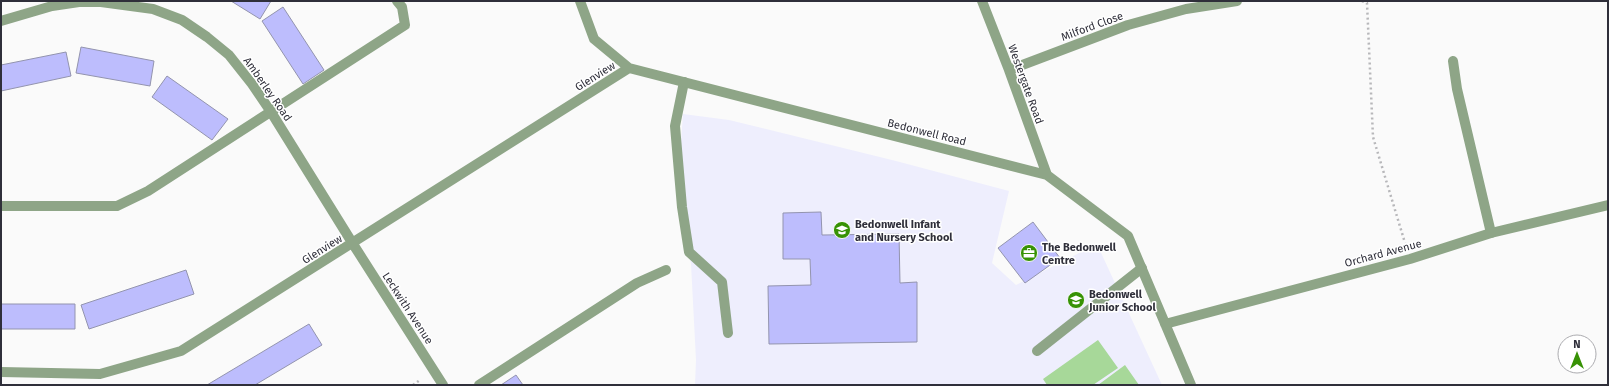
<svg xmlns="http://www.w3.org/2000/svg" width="1609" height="386" viewBox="0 0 1609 386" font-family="'Fira Sans',sans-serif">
	<rect width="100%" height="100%" fill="#fafafa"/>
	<path fill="#eeeefd" d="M683 114 729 120 896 161 1009 191 992 263 1016 285 1097 244 1162 385H695L696 360 691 264 677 198Z"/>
	<path fill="#a7d899" d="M1098 340 1118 368 1093 385H1047L1043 379Z
		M1125 365 1139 385H1098Z"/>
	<path fill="#bdbdfd" stroke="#9394ae" d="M231 1H271L260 19Z
		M283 7 324 70 303 84 262 21Z
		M81 47 154 61 150 86 76 73Z
		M66 52 71 76 1 91V65Z
		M167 76 228 119 212 140 152 97Z
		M821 212 822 235 899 234 900 283 917 282V342L769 344 768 286 811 285 810 259H783V213Z
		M1033 222 1060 258 1025 283 998 248Z
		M186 270 194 294 89 329 81 305Z
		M1 304H75V329H1Z
		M309 324 322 345 255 385H207Z
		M516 375 523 385H501Z"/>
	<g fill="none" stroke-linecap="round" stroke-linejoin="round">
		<path stroke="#b7b7ba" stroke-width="2.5" stroke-dasharray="2 3" stroke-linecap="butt" d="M1362 1 1367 3 1373 137 1405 243
			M413 385 420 380"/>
		<path stroke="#8ea587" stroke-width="10" d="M1453 61 1457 89 1491 233
			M684 82 675 126 682 207 689 252 722 282 728 333
			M1 206H117L148 191 405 25 402 7 397 1
			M1037 351 1142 268
			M479 385 637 283 666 270"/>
		<path stroke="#8ea587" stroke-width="10" d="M580 1 594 39 629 68 1047 175 1128 236 1191 385
			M982 1 1009 70 1047 175
			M1 21 52 6 79 2H101L153 9 182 20 207 37 229 55 252 84 271 112 353 244 443 385
			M1009 70 1128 25 1186 9 1237 1
			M1165 324 1410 259 1491 233 1608 205
			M1 372 100 374 181 351 629 68"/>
	</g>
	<defs>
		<g id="school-disc" transform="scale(0.9)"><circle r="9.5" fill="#379205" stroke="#fff"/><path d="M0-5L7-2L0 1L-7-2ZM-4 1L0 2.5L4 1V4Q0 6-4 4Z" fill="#fff"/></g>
		<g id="office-disc" transform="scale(0.9)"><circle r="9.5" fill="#379205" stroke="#fff"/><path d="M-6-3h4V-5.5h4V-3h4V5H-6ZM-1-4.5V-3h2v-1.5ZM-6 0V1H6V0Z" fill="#fff"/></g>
	</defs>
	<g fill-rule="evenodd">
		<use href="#school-disc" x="842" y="230"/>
		<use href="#office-disc" x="1029" y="253"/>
		<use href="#school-disc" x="1076" y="300"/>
	</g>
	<g text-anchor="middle" stroke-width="3" stroke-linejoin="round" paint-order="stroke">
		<g font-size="11" fill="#2f2f3a" stroke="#fff">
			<text transform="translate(1092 26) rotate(-20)" y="4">Milford Close</text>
			<text transform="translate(595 76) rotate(-32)" y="4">Glenview</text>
			<text transform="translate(1026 84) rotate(70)" y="4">Westergate Road</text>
			<text transform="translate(268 89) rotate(55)" y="4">Amberley Road</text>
			<text transform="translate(927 132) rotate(14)" y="4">Bedonwell Road</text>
			<text transform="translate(322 249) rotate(-32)" y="4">Glenview</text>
			<text transform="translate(1383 253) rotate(-15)" y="4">Orchard Avenue</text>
			<text transform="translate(408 308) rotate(57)" y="4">Leckwith Avenue</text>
		</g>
		<g font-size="11" font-weight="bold" fill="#2f2f3a" stroke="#fff" text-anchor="start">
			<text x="855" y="228">Bedonwell Infant<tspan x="855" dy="13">and Nursery School</tspan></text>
			<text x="1042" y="251">The Bedonwell<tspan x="1042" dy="13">Centre</tspan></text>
			<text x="1089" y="298">Bedonwell<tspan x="1089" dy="13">Junior School</tspan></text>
		</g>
	</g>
	<rect width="1609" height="386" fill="none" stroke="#2f2f3a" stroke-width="4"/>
	<g transform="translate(1577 354)"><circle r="19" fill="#ffffff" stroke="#acacb0"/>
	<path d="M0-3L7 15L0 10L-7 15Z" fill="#379205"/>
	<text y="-6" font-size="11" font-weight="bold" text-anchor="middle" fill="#2f2f3a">N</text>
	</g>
</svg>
